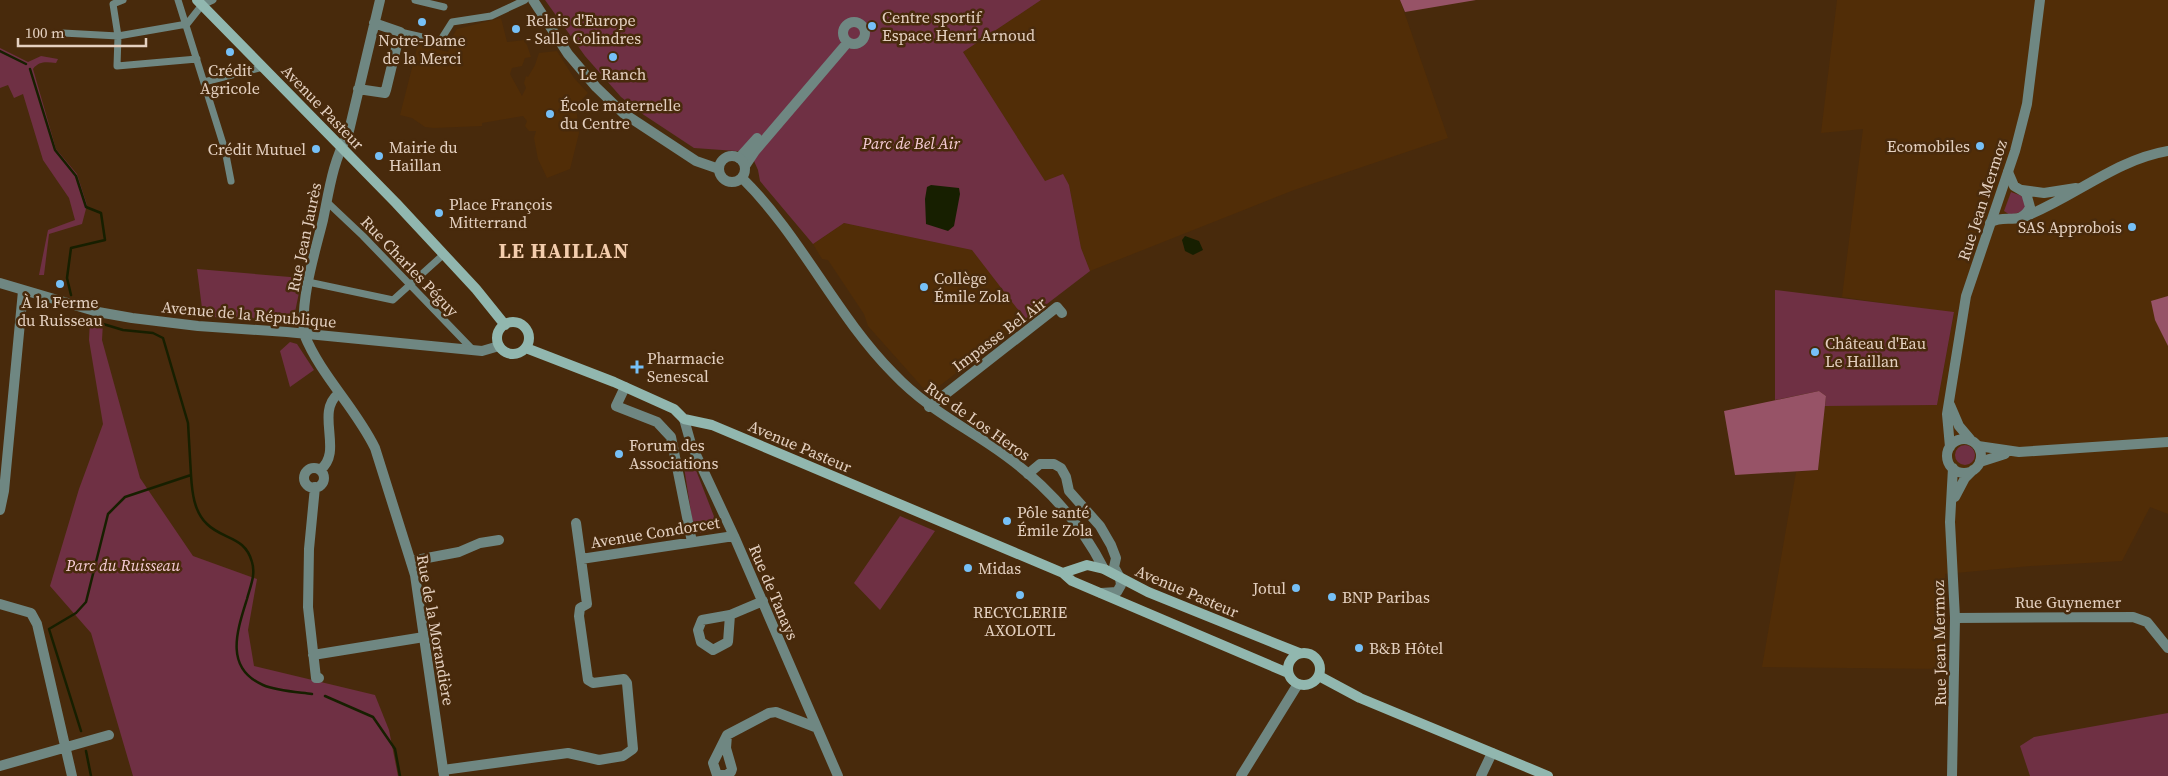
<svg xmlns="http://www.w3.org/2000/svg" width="2168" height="776" viewBox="0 0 2168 776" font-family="'Source Serif 4',serif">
	<rect width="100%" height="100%" fill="#482a0c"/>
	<path fill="#512d07" d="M1041 0H1400L1448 138 1294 190 1090 271 1081 248 1069 185 1062 174 1045 182 963 52Z
		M1837 0H2168V514L2150 507 2122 561 2031 566 1945 574 1947 669 1762 667 1796 472 1818 470 1825 406 1937 405 1954 313 1842 297 1863 129 1821 133Z
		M501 18 507 42 524 40 527 45 531 57 525 58 522 66 512 68 510 74 522 96 526 88 524 83 526 76 528 77 535 65 539 53 557 51 574 78 588 93 576 106 579 133 570 169 547 178 538 159 534 138 536 131H529L525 126 527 121 523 116 482 123V126L434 128 425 127 412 118 400 115 418 44 448 52 452 37 457 29Z
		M844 223 973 250 1026 320 938 387 924 389 868 326 864 314 828 260 822 259 813 244Z"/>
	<path fill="#6f3044" d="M545 0H1041L963 52 1045 181 1063 174 1069 185 1081 248 1090 271 1026 320 972 250 844 223 813 244 760 181 758 170 750 152 694 148 644 115 621 97 585 56Z
		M0 48 28 62 41 56 58 59 56 63C46 62 39 61 33 69L56 149 77 174 87 205 82 224 49 234 44 275H39L48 230 75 220 69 198 43 160 23 94 14 98 8 85 0 88Z
		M2011 192 2022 196 2026 203 2024 211 2010 215 2004 211Z
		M197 269 302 278 294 317 286 324 203 316Z
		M1775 290 1954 312 1937 405 1825 406 1826 396 1819 391 1775 400Z
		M90 319 103 322 102 340 140 478 193 556 257 579 248 630 254 666 375 695 389 730 398 776H133L91 633 50 586 79 489 103 424 89 340Z
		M290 342 297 344 314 370 290 387 280 351Z
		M1955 455a10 10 0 1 1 20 0a10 10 0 1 1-20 0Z
		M687 462 694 465 715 519 713 530 700 533 693 525 684 467Z
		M900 516 935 531 880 610 854 583Z
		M2168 713V776H2030L2020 746 2034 737Z"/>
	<path fill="#975367" d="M1400 0H1476L1405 12Z
		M2168 296V346L2155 320 2151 301Z
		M1819 391 1826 396 1818 470 1735 475 1724 411Z"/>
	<path fill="#171f00" d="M931 185 959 188 960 194 954 226 948 231 926 224 925 199 927 187Z
		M1185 236 1199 241 1203 250 1193 255 1185 251 1182 240Z"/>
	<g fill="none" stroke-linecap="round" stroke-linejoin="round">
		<path stroke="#171f00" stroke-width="2.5" d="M0 51 26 64
			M30 69 55 150 76 176 86 207 101 213 105 240 71 248 67 278 71 295
			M80 317 123 330 153 333 163 338 188 423 191 475 125 497 108 514 86 602 76 613 49 629 81 731
			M191 475C192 492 194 512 207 524 223 540 245 536 252 562 256 575 250 587 247 599 237 631 224 668 263 685 277 691 297 692 312 694
			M325 696 373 717 395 749 400 776
			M86 751 91 776"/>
		<path stroke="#6f8782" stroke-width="7" d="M123 0 113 4 118 36 117 66 197 59
			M178 0 225 150 231 181
			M415 0 444 7
			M400 32 440 41 452 22 491 16 525 0
			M63 33 118 36 187 24 202 5 213 0
			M204 82 263 67
			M327 202 363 236 473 350
			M308 282 393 300 443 255"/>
		<path stroke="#6f8782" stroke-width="10" d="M843 33a11 11 0 1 1 22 0a11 11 0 1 1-22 0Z
			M358 89 385 93 386 90 400 32 374 23
			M739 158 757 138
			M745 166 755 151 848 42
			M2022 190 2044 193 2076 188
			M2019 219C2071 200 2114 160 2168 151
			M1990 223C2004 213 2021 227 2030 207L2026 193 2014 186 2008 172
			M304 334C301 296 314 256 323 220 329 191 333 160 348 135L380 0
			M625 387 616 406 657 422 671 437 692 542
			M929 407 1057 307 1062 313
			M684 419 691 444 734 536 838 776
			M1978 446 2019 452 2168 442
			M1980 462 2005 454
			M304 478a10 10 0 1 1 20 0a10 10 0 1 1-20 0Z
			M320 470C344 452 315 413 338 394
			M1028 474 1040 464H1054L1061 468 1066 477 1069 491 1100 526 1111 545 1116 558 1114 567 1120 578
			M315 487 309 549 308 607 316 678H319
			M0 510 4 491 23 291
			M576 523 581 559
			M411 561 459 552 480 543 499 540
			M0 604 31 613 37 624 72 776
			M730 615 728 642 713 650 701 642 698 630 702 620 730 615 763 601
			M1955 618 2133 617 2147 622 2168 648
			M313 655 424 637
			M727 735 726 748 732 769 731 772 726 775H717L713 763 727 735 769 713 776 712 815 727
			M0 766 109 735
			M443 770 568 753 599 760 623 756 633 749 627 683 624 679 593 683 588 680 579 616 580 608 587 604 581 559 734 536
			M1241 776 1298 684
			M1481 776 1492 753"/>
		<path stroke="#6f8782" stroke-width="10" d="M533 0 568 54 596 87 623 113 696 161 719 169
			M719 169a13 13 0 1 1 26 0a13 13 0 1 1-26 0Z
			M742 178C801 236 835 314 893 373 929 411 965 426 1006 456 1047 486 1081 524 1104 569
			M0 283 98 312 132 318 198 326 287 332 482 351 499 346
			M304 334C321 376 355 407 375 448L415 575 444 776
			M1950 405 1959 426 1970 439
			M1947 456a17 17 0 1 1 34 0a17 17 0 1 1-34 0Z
			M1950 447 1947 414 1966 296 2015 151 2027 104 2040 0
			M1955 497 1965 478 1973 470
			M1101 593 1117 592 1121 585 1120 578
			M1952 776 1955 618 1950 522 1953 468"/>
		<path stroke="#91b7af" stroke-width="10" d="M197 0 396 203 476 289 505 325
			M497 338a16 16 0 1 1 32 0a16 16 0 1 1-32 0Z
			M526 348 614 382 674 409 684 419 712 425 1063 573 1072 581 1288 673
			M1063 573 1087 565 1104 569 1148 592 1299 653
			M1288 669a16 16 0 1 1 32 0a16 16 0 1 1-32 0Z
			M1319 676 1360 698 1548 776"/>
	</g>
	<g fill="#76c0f7" stroke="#482a0c" stroke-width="2">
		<circle cx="422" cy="22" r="5"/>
		<circle cx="872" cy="26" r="5"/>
		<circle cx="516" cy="29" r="5"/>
		<circle cx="230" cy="52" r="5"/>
		<circle cx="613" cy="57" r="5"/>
		<circle cx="550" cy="114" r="5"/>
		<circle cx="1980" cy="146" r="5"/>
		<circle cx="316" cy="149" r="5"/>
		<circle cx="379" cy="156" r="5"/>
		<circle cx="439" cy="213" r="5"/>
		<circle cx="2132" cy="227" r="5"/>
		<circle cx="60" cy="284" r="5"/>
		<circle cx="924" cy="287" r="5"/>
		<circle cx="1815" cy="352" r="5"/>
		<path d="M634.5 359.5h5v5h5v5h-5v5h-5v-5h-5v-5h5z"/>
		<circle cx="619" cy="454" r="5"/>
		<circle cx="1007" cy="521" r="5"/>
		<circle cx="968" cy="568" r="5"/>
		<circle cx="1296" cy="588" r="5"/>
		<circle cx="1020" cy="595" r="5"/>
		<circle cx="1332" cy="597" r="5"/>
		<circle cx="1359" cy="648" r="5"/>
	</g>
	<g text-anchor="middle" stroke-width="5" stroke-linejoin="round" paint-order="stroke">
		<g font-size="16" fill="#e4d0c0" stroke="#482a0c" text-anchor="start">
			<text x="882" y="23">Centre sportif<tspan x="882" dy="18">Espace Henri Arnoud</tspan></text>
			<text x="526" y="26">Relais d'Europe<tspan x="526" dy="18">- Salle Colindres</tspan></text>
			<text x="422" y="46" text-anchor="middle">Notre-Dame<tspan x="422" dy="18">de la Merci</tspan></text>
			<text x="230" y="76" text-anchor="middle">Crédit<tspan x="230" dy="18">Agricole</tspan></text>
			<text x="613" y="80" text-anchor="middle">Le Ranch</text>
			<text x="560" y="111">École maternelle<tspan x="560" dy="18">du Centre</tspan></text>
			<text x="1970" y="152" text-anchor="end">Ecomobiles</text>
			<text x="389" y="153">Mairie du<tspan x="389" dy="18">Haillan</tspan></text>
			<text x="306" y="155" text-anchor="end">Crédit Mutuel</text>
			<text x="449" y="210">Place François<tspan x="449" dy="18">Mitterrand</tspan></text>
			<text x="2122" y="233" text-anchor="end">SAS Approbois</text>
			<text x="934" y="284">Collège<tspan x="934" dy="18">Émile Zola</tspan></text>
			<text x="60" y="308" text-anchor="middle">À la Ferme<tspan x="60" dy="18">du Ruisseau</tspan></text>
			<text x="1825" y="349">Château d'Eau<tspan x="1825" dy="18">Le Haillan</tspan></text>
			<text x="647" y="364">Pharmacie<tspan x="647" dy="18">Senescal</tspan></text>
			<text x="629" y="451">Forum des<tspan x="629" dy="18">Associations</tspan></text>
			<text x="1017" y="518">Pôle santé<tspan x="1017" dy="18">Émile Zola</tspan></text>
			<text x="978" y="574">Midas</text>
			<text x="1286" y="594" text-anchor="end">Jotul</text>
			<text x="1342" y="603">BNP Paribas</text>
			<text x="1020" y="618" text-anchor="middle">RECYCLERIE<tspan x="1020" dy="18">AXOLOTL</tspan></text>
			<text x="1369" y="654">B&amp;B Hôtel</text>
		</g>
		<g font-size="16" fill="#e4d0c0" stroke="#482a0c">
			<text transform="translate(323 107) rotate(46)" y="6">Avenue Pasteur</text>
			<text transform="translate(1982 200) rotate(-72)" y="6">Rue Jean Mermoz</text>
			<text transform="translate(304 237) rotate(-78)" y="6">Rue Jean Jaurès</text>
			<text transform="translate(410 266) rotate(46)" y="6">Rue Charles Péguy</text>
			<text transform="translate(249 314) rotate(5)" y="6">Avenue de la République</text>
			<text transform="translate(999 334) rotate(-37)" y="6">Impasse Bel Air</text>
			<text transform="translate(978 421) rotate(35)" y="6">Rue de Los Heros</text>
			<text transform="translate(800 446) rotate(23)" y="6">Avenue Pasteur</text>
			<text transform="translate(655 532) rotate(-9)" y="6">Avenue Condorcet</text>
			<text transform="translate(1187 591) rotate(23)" y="6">Avenue Pasteur</text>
			<text transform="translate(774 592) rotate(67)" y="6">Rue de Tanays</text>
			<text x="2068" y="608">Rue Guynemer</text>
			<text transform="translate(436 630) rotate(80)" y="6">Rue de la Morandière</text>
			<text transform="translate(1939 643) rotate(-91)" y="6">Rue Jean Mermoz</text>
		</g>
		<g font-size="16" font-style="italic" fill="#f7cdd7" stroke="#482a0c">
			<text x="911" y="149">Parc de Bel Air</text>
			<text x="123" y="571">Parc du Ruisseau</text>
		</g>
		<g font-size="21" font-weight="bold" letter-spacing="1" fill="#f4cdad" stroke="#482a0c">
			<text x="564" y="258">LE HAILLAN</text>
		</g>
	</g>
	<path d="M18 38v8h128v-8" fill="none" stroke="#e4d0c0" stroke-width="2.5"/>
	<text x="25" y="38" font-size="15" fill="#e4d0c0" stroke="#482a0c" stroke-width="4" paint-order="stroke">100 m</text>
</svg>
